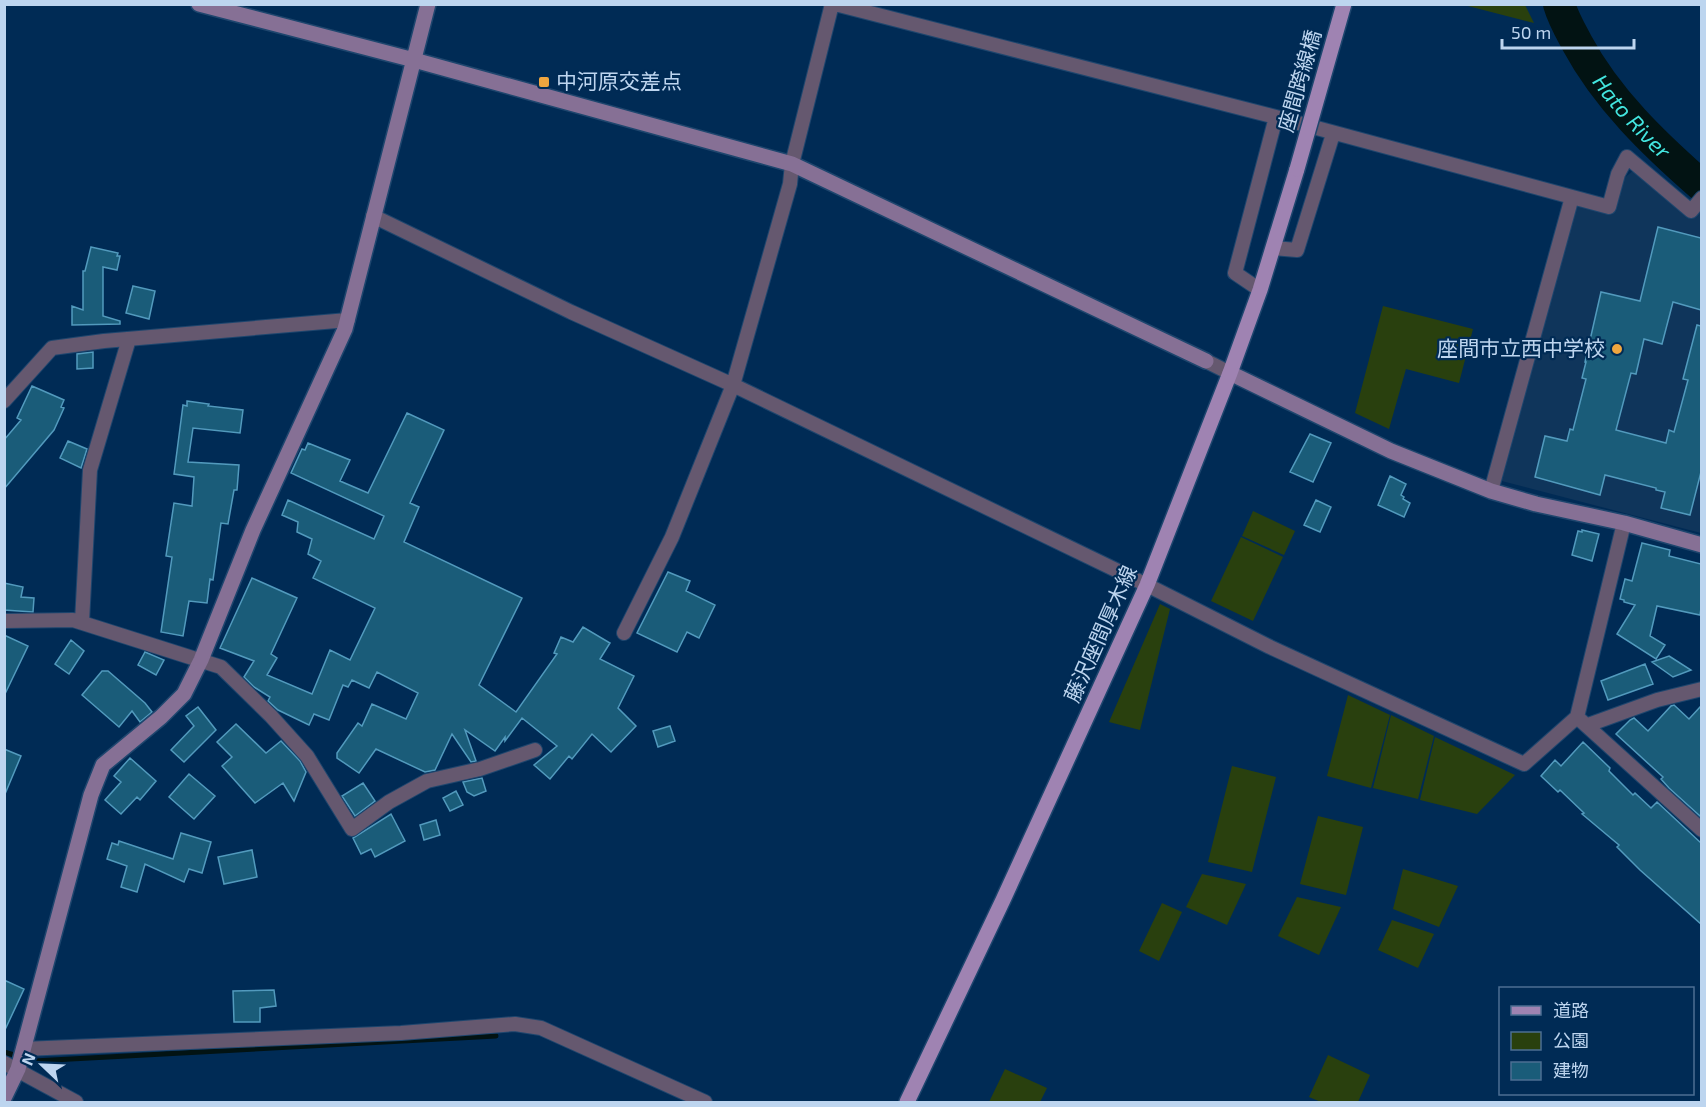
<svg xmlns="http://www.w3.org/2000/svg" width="1706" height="1107" viewBox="0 0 1706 1107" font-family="'Exo 2','Noto Sans JP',sans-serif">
	<rect width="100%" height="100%" fill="#002b55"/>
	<path fill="#0f355b" d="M1634 170 1691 218 1701 207V533L1498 480 1570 210 1577 206 1612 215 1623 179Z"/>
	<path fill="#29400e" d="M1464 5H1525L1534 23Z
		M1383 306 1473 329 1459 383 1406 369 1389 429 1355 413Z
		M1253 511 1295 531 1284 555 1242 536Z
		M1241 537 1283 557 1253 621 1211 601Z
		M1160 604 1170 609 1140 730 1109 722Z
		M1348 695 1390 715 1371 788 1327 776Z
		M1391 715 1434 736 1418 799 1373 788Z
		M1435 737 1515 775 1477 814 1420 800Z
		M1232 766 1276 777 1252 872 1208 862Z
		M1318 816 1363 827 1346 895 1300 884Z
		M1403 869 1458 886 1439 927 1393 909Z
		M1202 874 1246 884 1227 925 1186 907Z
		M1297 897 1341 907 1319 955 1278 936Z
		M1162 903 1182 912 1159 961 1139 951Z
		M1392 920 1434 934 1418 968 1378 950Z
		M1328 1055 1370 1075 1358 1102H1321L1309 1097Z
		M1005 1069 1047 1088 1040 1102H989Z"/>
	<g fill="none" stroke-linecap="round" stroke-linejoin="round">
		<path stroke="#021313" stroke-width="5" d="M4 1052 34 1061 496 1036"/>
		<path stroke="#021313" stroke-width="32" id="s1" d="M1559 4C1563 18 1570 30 1577 43 1607 99 1654 144 1702 186"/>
	</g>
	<path fill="#1a5c79" stroke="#529abd" stroke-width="1.5" d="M1658 227 1701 238V310L1673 302 1662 344 1644 339 1636 374 1631 373 1616 430 1666 443 1669 430 1674 432 1688 380 1683 379 1697 325 1701 326V472L1690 515 1661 508 1665 492 1656 490V488L1605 475 1600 495 1535 477 1545 436 1567 441 1570 429 1573 430 1586 379 1582 378 1586 362H1585L1601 292 1640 301Z
		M91 247 118 253 117 256H120L117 270 103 267V316L120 321V324L72 325V306L83 310V271H85Z
		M133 286 155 291 149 319 126 313Z
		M93 352V368L77 369V354Z
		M32 386 64 400 61 407 64 408 54 430 4 489V440L21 420 17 418Z
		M187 401 209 404 208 406 243 410 240 433 193 428 188 462 239 465 237 490H234L228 524 221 523 213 580 210 579 207 603 189 601 183 636 161 632 172 557 166 556 174 503 192 506 194 477 174 474 183 405 187 406Z
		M407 413 444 430 410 503 419 507 404 542 522 598 479 685 516 712 557 654 554 653 561 637 573 642 583 627 610 643 600 659 634 676 618 708 636 726 611 752 592 734 572 759 569 756 550 779 534 765 557 746 522 718 505 741V737L495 751 465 730 476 761 471 762 452 734 435 770 425 772 376 749 359 773 337 758V753L358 723 362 726 372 704 406 719 418 693 377 672 369 688 352 680 348 687 343 685 329 720 314 714 309 725 278 710 268 701 270 697 254 687 244 677 254 661 220 648 252 578 297 598 271 654 277 658 267 675 312 694 330 650 350 660 375 608 313 578 321 561 308 554 312 539 297 532 298 522 282 515 288 500 374 539 384 516 291 473 302 449 305 450 308 443 350 460 340 481 368 493Z
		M1310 434 1331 443 1313 482 1290 472Z
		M68 441 87 449 81 468 60 458Z
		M1390 476 1406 484 1401 495 1404 497 1403 499 1410 503 1404 517 1378 505Z
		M1316 500 1331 507 1320 532 1304 525Z
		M1582 530 1599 534 1592 561 1572 555 1578 531 1582 532Z
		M1642 543 1670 550 1669 556 1701 564V608L1700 615 1657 606 1650 636 1665 645 1656 659 1617 634 1635 605 1624 602V600L1620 599 1625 579 1632 581Z
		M668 572 690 581 686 591 715 605 699 638 687 632 677 652 637 633Z
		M4 583 23 587 21 597 34 598 33 612 4 610Z
		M4 635 28 646 4 696Z
		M71 640 84 651 69 674 55 664Z
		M145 652 164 660 156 675 138 665Z
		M1669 656 1691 670 1673 677 1652 662Z
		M1645 664 1653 684 1608 700 1601 681Z
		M102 671H108L145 703 152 712 140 722 132 711 119 727 82 695Z
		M1674 705 1689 719 1701 706V814L1700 816 1669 788 1661 779 1663 777 1616 734 1630 720 1634 718 1648 731 1671 706Z
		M198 707 216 730 184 762 171 750 194 726 186 716Z
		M236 724 266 753 281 741 300 761 306 772 294 801 283 783 255 803 222 766 232 757 217 742Z
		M670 726 675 741 658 747 653 731Z
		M1583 742 1610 768 1609 771 1633 795 1635 793 1651 808 1657 802 1701 843V924L1640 870 1617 847 1619 845 1582 814 1584 813 1560 790 1558 792 1541 776 1555 760 1561 766Z
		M4 749 21 756 5 794H4Z
		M130 758 156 781 140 800 137 797 121 814 105 800 121 782 114 776Z
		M189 774 215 796 194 819 169 797Z
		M482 778 486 791 474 796 467 792 463 782Z
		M363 783 375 801 355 816 342 796Z
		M456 791 463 805 450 811 443 798Z
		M391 814 405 841 375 857 371 849 361 854 353 838Z
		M436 820 440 835 424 840 420 825Z
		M181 833 211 842 202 873 189 869 184 882 145 864 137 892 121 887 127 866 107 859 112 843 118 845 119 841 173 859Z
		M252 850 257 877 224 884 218 857Z
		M4 980 24 989 4 1032Z
		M274 990 276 1006 260 1008V1022H234L233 991Z"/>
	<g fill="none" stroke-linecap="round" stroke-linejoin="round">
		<g stroke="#1e466e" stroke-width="16">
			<path id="street" d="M835 4 1276 117 1609 207 1618 174 1627 157 1691 211 1702 198
				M373 216 571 312 733 385 1147 585 1270 647 1524 764 1577 717 1624 523
				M1273 248 1297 250 1333 134
				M1260 290 1235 273 1276 117
				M1206 361 1230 373
				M4 401 52 348 104 341 348 320
				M1491 491 1572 197
				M4 621 73 620 221 667 271 716 307 756 352 829 389 802 427 781 480 769 535 750
				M82 622 90 470 129 339
				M624 633 672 537 733 385 790 184 792 164 832 4
				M1577 717 1702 830
				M1588 725 1657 700 1702 689
				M23 1049 401 1033 515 1024 541 1028 705 1102
				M4 1063 76 1102"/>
		</g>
		<g stroke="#1e466e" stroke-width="18">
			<path id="secondary" d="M199 4 414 60 792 164 1206 361
				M1230 373 1391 451 1491 491 1536 504 1624 523 1702 545
				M4 1098 18 1069 91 795 103 765 161 717 184 694 201 660 253 530 345 329 428 4"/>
		</g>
		<g stroke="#1e466e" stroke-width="18">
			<path id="primary" d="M907 1102 1003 900 1147 585 1230 373 1260 290 1297 169"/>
		</g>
		<use href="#street" stroke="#65586f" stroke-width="14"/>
		<use href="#secondary" stroke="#867095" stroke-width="15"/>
		<use href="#primary" stroke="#9f83b2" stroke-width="15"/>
		<g stroke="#1e466e" stroke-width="18" stroke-linecap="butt">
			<path id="primary-bridge" d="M1297 169 1344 4"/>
		</g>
		<use href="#primary-bridge" stroke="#9f83b2" stroke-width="15"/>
	</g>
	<g fill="#f0a63f" stroke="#002b55" stroke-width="2">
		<rect x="538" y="76" width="12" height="12" rx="3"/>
		<circle cx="1617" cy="349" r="6"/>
	</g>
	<g text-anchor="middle" stroke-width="4.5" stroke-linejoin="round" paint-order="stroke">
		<g font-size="21" fill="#bdd5ef" stroke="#002b55">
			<text transform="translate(1300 81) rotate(-74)" y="7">座間跨線橋</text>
			<text transform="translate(1101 634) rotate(-66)" y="7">藤沢座間厚木線</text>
		</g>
		<g font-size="21" fill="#bdd5ef" stroke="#002b55" text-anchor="start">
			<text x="556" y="89">中河原交差点</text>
			<text x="1605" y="356" text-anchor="end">座間市立西中学校</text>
		</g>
		<g font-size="22" font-style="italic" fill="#43e5df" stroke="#002b55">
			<text dy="8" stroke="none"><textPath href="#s1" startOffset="135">Hato River</textPath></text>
		</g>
	</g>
	<rect width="1706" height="1107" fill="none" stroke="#bdd5ef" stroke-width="12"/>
	<rect x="1499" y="987" width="195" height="108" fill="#002b55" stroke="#4c6f93" stroke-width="1.5"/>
	<rect x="1511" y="1006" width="30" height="9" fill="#9f83b2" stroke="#4c6f93" stroke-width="1.5"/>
	<text x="1553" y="1017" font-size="18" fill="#bdd5ef">道路</text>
	<rect x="1511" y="1032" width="30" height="18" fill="#29400e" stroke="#4c6f93" stroke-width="1.5"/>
	<text x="1553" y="1047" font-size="18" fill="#bdd5ef">公園</text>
	<rect x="1511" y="1062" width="30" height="18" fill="#1a5c79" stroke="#4c6f93" stroke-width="1.5"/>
	<text x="1553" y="1077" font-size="18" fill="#bdd5ef">建物</text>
	<g transform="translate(42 1065) rotate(293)" stroke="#002b55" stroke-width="4.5" paint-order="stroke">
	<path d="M0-4.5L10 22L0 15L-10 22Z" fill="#bdd5ef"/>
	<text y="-9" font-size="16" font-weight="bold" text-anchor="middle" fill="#bdd5ef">N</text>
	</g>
	<path d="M1502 39v9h132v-9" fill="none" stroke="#bdd5ef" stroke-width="3"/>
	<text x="1511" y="39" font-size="18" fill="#bdd5ef" stroke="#002b55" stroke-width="4.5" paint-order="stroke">50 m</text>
</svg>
